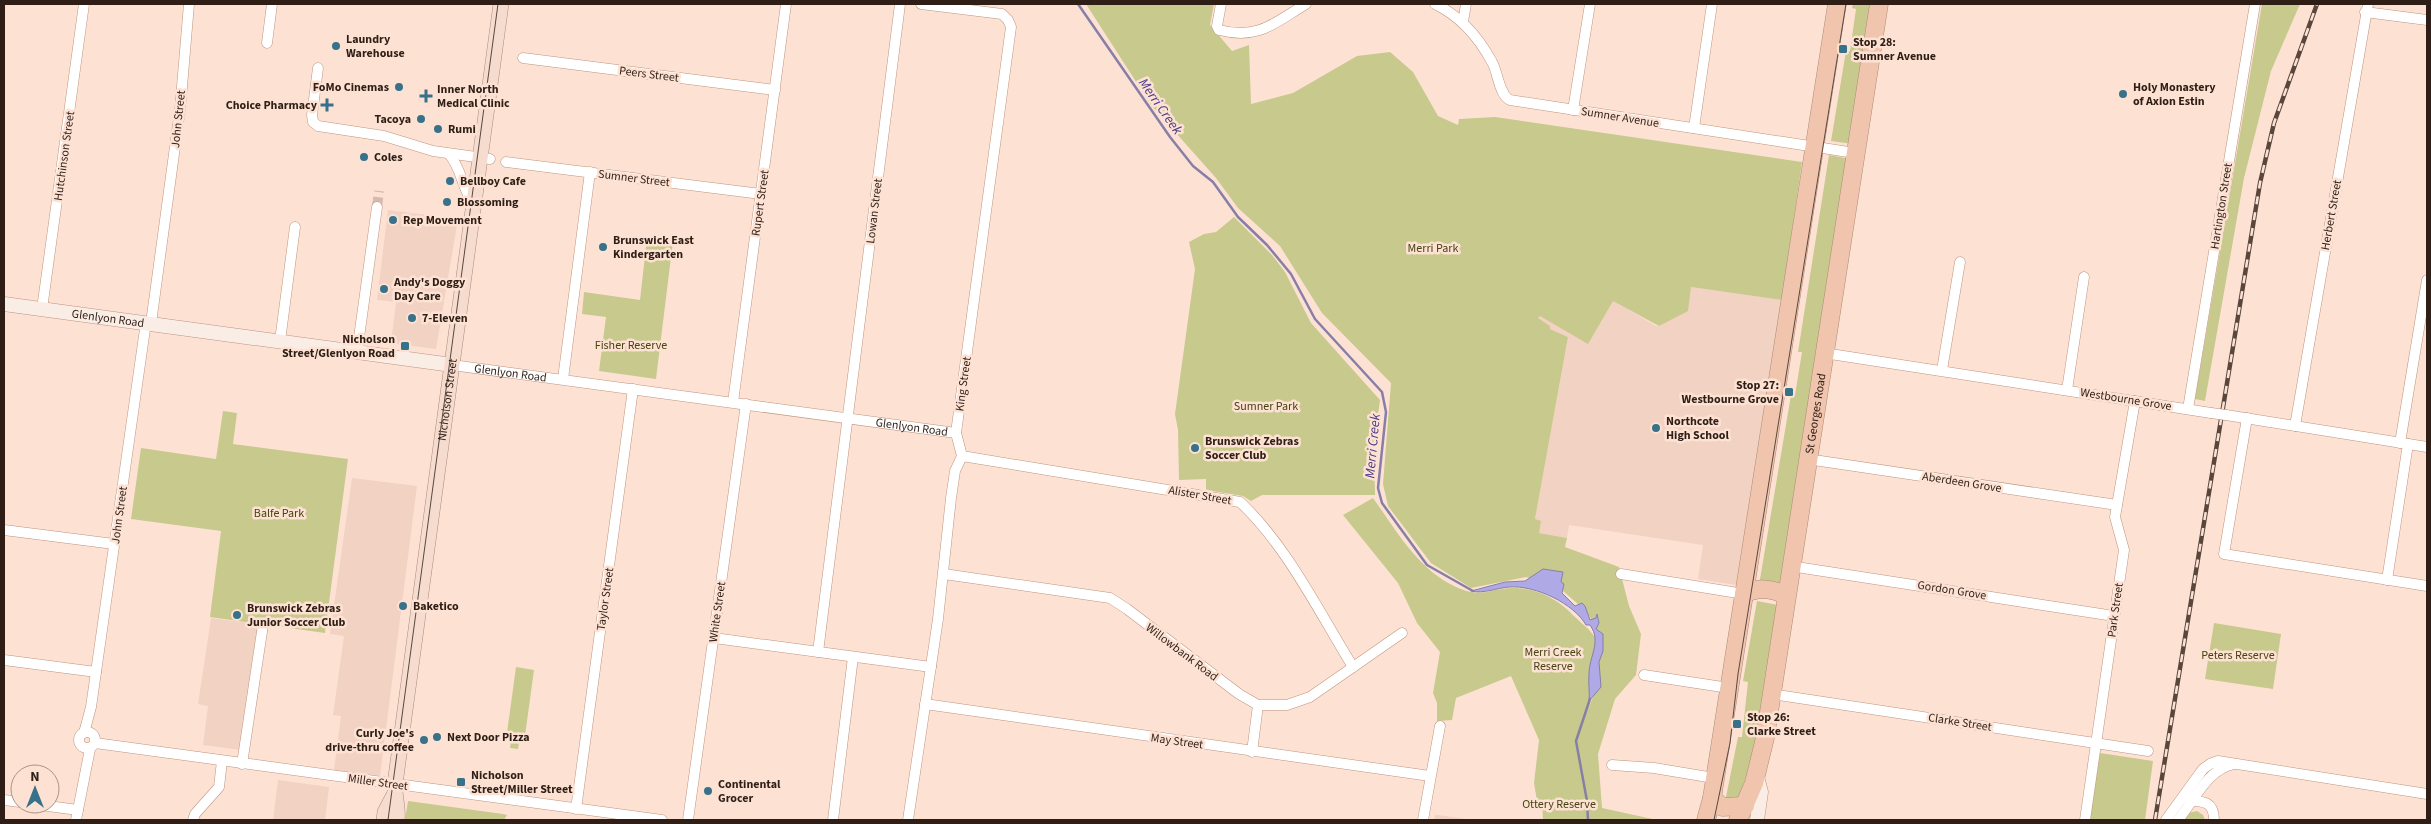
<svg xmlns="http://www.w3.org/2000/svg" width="2431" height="824" viewBox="0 0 2431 824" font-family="'Source Sans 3',sans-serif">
	<rect width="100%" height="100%" fill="#fde2d4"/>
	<path fill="#f2d2c2" d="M388 210 458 219 436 349 391 343 396 302 377 300Z
		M1565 272 1656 326H1660L1691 287 1782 300 1736 585 1698 579 1703 545 1569 525 1567 538 1539 533 1535 519 1568 337 1550 329V326L1538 319Z
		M352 478 417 486 380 776 334 770 341 716 333 715 344 636 330 634Z
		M211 618 259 624 241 750 203 745 208 706 198 704Z
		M278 780 329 787 325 820H273Z
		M1435 815H1438L1474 820H1434Z"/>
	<path fill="#c8c98d" d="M1086 4H1214L1210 25 1232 51 1249 45 1251 104 1293 93 1357 56 1390 52 1413 72 1438 116 1458 125 1459 119 1495 117 1802 162 1782 300 1691 287 1688 311 1659 326 1613 301 1588 344 1540 316 1538 318 1550 326V329L1568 337 1535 519 1541 521 1539 533 1567 538 1565 547 1619 567 1629 606 1641 634 1636 675 1615 699 1598 754 1602 808 1657 820H1543L1542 802 1537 801 1534 783 1539 740 1511 676 1456 698 1452 720 1437 721V703L1433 693 1440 652 1417 623 1398 583 1343 515 1373 498C1396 530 1417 568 1454 586 1482 600 1490 587 1516 588 1538 589 1555 598 1570 612 1577 620 1588 627 1594 636 1610 661 1586 702 1581 727L1598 684 1601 637 1587 612 1555 584 1526 577 1471 588 1431 563 1388 506 1383 484 1391 383 1322 313 1280 246 1238 208 1216 178 1151 105Z
		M1853 4H1875L1853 144 1831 141 1846 51H1850L1856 9 1852 8Z
		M2262 4H2300L2271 71 2244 178 2205 401 2195 399Z
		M1829 155 1850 159 1782 589 1759 585 1791 395H1795L1802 352H1798Z
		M1234 217 1272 255 1285 272 1311 323 1380 400 1374 445 1375 495H1262L1251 501 1243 496 1206 490V479L1179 480 1178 430 1175 414 1195 269 1189 242 1204 234 1216 232Z
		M647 238 673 241 656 379 599 371 606 317 582 314 584 292 640 300Z
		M223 411 237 413 233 444 348 459 325 633 210 617 221 531 131 519 141 448 216 459Z
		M1757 601 1778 605 1756 752 1737 800 1725 802 1738 737H1742L1748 682 1743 681Z
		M2214 623 2281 634 2273 689 2205 679Z
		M516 667 534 670 524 743 519 742 518 749 510 748 511 741 506 740Z
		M2100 753 2153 761 2145 820H2090Z
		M408 801 503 814 507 815 504 820H405Z
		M2197 811 2203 815 2205 820H2183L2188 813Z"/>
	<path fill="#afa9e6" stroke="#887fa7" d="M1543 569 1563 572 1561 582 1564 584 1562 593 1575 606 1582 603 1585 606 1590 620 1596 618 1597 614 1599 623 1596 629 1603 634V651L1599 662 1601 687 1589 701C1590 692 1588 683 1589 674 1589 656 1602 642 1590 625H1586C1574 604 1536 585 1509 587 1496 588 1484 594 1471 591L1505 582 1525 581Z"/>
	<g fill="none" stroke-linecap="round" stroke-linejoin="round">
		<path stroke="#887fa7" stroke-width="2.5" d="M1078 4 1170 137 1193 166 1213 182 1238 217 1267 245 1291 274 1315 319 1382 392 1386 412 1378 488 1382 503 1427 565 1473 591
			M1588 820 1587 801 1576 741 1590 699"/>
		<path stroke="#d4bbae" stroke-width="10" stroke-dasharray="10 5" stroke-linecap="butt" d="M377 207 379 191"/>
		<g stroke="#be947e" stroke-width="11">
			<g id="street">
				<path d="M1221 4 1217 26 1219 30C1259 40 1274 23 1306 4"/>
				<path d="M1435 4C1460 16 1479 38 1492 62 1498 72 1499 95 1510 100L1855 153"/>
				<path d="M2365 12 2427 20"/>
				<path d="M1463 22 1466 4"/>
				<path d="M267 43 272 4"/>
				<path d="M523 58 775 90"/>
				<path d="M318 68 312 115 313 122 318 126 384 136 433 151 490 159"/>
				<path d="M1573 110 1590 4"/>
				<path d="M1694 128 1712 4"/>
				<path d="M449 154C462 169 462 189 474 205"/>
				<path d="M506 162 761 194"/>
				<path d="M42 309 84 4"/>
				<path d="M151 323 180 110 189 4"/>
				<path d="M280 341 295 227"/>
				<path d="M357 352 377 207"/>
				<path d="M1824 353 2211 413"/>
				<path id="s1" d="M452 365 956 433"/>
				<path d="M1942 370 1960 262"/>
				<path d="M563 379 590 172"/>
				<path d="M2067 390 2084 277"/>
				<path d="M733 402 786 4"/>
				<path d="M2188 409 2255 4"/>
				<path d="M2226 415 2427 447"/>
				<path d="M2247 418 2224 554 2427 586"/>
				<path d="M2295 426 2368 4"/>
				<path d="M2400 443 2427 280"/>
				<path d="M962 456 1240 502C1287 546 1319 612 1353 667"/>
				<path d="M1807 459 2117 505"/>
				<path d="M4 530 114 544"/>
				<path d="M1790 566 2114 616"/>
				<path d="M944 574 1110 598 1127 609 1239 694 1258 705H1287L1310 697 1402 633"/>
				<path d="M1621 574 1744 594"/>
				<path d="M2387 580 2408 444"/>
				<path d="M714 638 931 667"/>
				<path d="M818 652 900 4"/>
				<path d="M4 660 96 672"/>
				<path d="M1644 675 1729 688"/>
				<path d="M1771 694 2148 751"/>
				<path d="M925 704 1430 776"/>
				<circle cx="87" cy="740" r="8"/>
				<path d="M84 733 91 707 146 322"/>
				<path d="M95 743 662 820"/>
				<path d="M1252 752 1258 705"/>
				<path d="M242 764 263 625"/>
				<path d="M1612 765 1654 768 1714 778"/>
				<path d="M4 800 20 802"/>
				<path d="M2190 801C2204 801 2214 802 2214 820"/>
				<path d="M33 804 78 810"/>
				<path d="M576 809 633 389"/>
				<path d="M76 820 90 749"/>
				<path d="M193 820 195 814 219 787 222 761"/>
				<path d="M688 820 746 404"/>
				<path d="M833 820 853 657"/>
				<path d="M908 820 938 619 951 498 955 471 962 456 956 433 1011 27 1008 20 1002 14 921 4"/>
				<path d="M1423 820 1440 726"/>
				<path d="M2085 820 2124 550 2115 517 2135 401"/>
				<path d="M2166 820 2203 769 2210 764 2218 761 2427 794"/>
				<path d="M2178 820C2194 801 2207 769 2234 764"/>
			</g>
		</g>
		<g stroke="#be947e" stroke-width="15">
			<g id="secondary">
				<path id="s2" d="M4 304 452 365"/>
				<path d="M1756 773 1761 792 1757 820"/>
			</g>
		</g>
		<g stroke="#ac8a78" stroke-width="16">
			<g id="primary">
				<path d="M384 820 385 812 394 795"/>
				<path id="s3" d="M397 820C399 808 394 797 395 784L501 4"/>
			</g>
		</g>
		<g stroke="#ac8a78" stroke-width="19">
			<g id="highway">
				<path d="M1744 594C1757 587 1773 588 1786 596"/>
				<path d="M1712 798 1722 807 1745 806"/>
				<path d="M1706 820 1712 798 1837 4"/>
				<path id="s4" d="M1738 820 1754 783 1765 738 1879 4"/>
			</g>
		</g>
		<use href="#street" stroke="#fff" stroke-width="10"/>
		<use href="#secondary" stroke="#faede6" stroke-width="14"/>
		<use href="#primary" stroke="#f6dcce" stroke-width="15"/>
		<use href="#highway" stroke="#f0c4ad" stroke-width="18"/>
		<path stroke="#59473d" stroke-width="1" d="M388 820 498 4
			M1714 820 1730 743 1738 674 1846 4"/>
		<g stroke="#59473d" stroke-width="4.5">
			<path id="rail" d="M2155 820 2260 183 2274 123 2317 4"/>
		</g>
		<use href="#rail" stroke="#fde2d4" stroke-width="2.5" stroke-dasharray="8" stroke-linecap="butt"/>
		<g stroke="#be947e" stroke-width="11" stroke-linecap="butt">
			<path id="street-bridge" d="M2211 413 2226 415"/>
		</g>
		<use href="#street-bridge" stroke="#fff" stroke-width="10"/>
	</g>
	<g fill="#37718a" stroke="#fde2d4" stroke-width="2">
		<circle cx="336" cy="46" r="5"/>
		<rect x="1838" y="44" width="10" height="10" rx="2.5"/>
		<circle cx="399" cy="87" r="5"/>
		<circle cx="2123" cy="94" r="5"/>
		<path d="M423.5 88.5h5v5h5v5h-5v5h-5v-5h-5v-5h5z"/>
		<path d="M324.5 97.5h5v5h5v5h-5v5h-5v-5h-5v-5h5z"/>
		<circle cx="421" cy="119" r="5"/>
		<circle cx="438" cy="129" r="5"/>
		<circle cx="364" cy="157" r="5"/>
		<circle cx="450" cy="181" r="5"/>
		<circle cx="447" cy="202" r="5"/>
		<circle cx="393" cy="220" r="5"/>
		<circle cx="603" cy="247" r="5"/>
		<circle cx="384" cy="289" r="5"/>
		<circle cx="412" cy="318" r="5"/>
		<rect x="400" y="341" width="10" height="10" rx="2.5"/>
		<rect x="1784" y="387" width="10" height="10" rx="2.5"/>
		<circle cx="1656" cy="428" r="5"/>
		<circle cx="1195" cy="448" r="5"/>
		<circle cx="403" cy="606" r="5"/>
		<circle cx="237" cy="615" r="5"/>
		<rect x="1732" y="719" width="10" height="10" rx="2.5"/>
		<circle cx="437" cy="737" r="5"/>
		<circle cx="424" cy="740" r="5"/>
		<rect x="456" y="777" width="10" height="10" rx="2.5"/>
		<circle cx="708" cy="791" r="5"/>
	</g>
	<g text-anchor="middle" stroke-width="5" stroke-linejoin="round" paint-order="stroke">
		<g font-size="12" font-weight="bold" fill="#2e1e15" stroke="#fde2d4" text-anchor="start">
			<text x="346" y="43">Laundry<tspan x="346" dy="14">Warehouse</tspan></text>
			<text x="1853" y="46">Stop 28:<tspan x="1853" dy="14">Sumner Avenue</tspan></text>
			<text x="389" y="91" text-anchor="end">FoMo Cinemas</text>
			<text x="2133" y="91">Holy Monastery<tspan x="2133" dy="14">of Axion Estin</tspan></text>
			<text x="437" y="93">Inner North<tspan x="437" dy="14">Medical Clinic</tspan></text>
			<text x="317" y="109" text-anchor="end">Choice Pharmacy</text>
			<text x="411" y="123" text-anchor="end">Tacoya</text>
			<text x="448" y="133">Rumi</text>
			<text x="374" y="161">Coles</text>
			<text x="460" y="185">Bellboy Cafe</text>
			<text x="457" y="206">Blossoming</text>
			<text x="403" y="224">Rep Movement</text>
			<text x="613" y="244">Brunswick East<tspan x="613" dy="14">Kindergarten</tspan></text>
			<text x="394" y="286">Andy's Doggy<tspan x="394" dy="14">Day Care</tspan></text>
			<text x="422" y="322">7-Eleven</text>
			<text x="395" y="343" text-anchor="end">Nicholson<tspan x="395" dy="14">Street/Glenlyon Road</tspan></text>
			<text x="1779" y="389" text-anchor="end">Stop 27:<tspan x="1779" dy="14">Westbourne Grove</tspan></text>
			<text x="1666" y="425">Northcote<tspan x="1666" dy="14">High School</tspan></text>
			<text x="1205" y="445">Brunswick Zebras<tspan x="1205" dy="14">Soccer Club</tspan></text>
			<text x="413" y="610">Baketico</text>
			<text x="247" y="612">Brunswick Zebras<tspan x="247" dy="14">Junior Soccer Club</tspan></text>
			<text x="1747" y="721">Stop 26:<tspan x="1747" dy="14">Clarke Street</tspan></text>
			<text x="414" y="737" text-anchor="end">Curly Joe's<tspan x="414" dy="14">drive-thru coffee</tspan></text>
			<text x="447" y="741">Next Door Pizza</text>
			<text x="471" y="779">Nicholson<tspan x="471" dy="14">Street/Miller Street</tspan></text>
			<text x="718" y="788">Continental<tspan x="718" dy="14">Grocer</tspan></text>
		</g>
		<g font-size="12" fill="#2e1e15" stroke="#fde2d4">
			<text transform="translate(649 74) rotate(7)" y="4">Peers Street</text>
			<text transform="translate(1620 117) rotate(9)" y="4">Sumner Avenue</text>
			<text transform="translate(178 119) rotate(-84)" y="4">John Street</text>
			<text transform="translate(64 156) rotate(-82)" y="4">Hutchinson Street</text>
			<text transform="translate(634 178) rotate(7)" y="4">Sumner Street</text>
			<text transform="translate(760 203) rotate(-82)" y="4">Rupert Street</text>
			<text transform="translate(2221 206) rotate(-81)" y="4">Hartington Street</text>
			<text transform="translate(874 211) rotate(-83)" y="4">Lowan Street</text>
			<text transform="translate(2331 215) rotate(-80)" y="4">Herbert Street</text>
			<text dy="4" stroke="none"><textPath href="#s2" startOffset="105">Glenlyon Road</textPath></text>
			<text dy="4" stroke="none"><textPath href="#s1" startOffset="59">Glenlyon Road</textPath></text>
			<text transform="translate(963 384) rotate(-82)" y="4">King Street</text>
			<text dy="4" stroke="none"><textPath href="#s3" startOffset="424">Nicholson Street</textPath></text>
			<text transform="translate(2126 399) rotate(9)" y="4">Westbourne Grove</text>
			<text dy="4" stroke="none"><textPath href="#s4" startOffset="415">St Georges Road</textPath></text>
			<text dy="4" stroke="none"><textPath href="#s1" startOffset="464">Glenlyon Road</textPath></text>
			<text transform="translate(1962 482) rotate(9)" y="4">Aberdeen Grove</text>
			<text transform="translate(1200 495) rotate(10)" y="4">Alister Street</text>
			<text transform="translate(119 515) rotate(-82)" y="4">John Street</text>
			<text transform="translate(1952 590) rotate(9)" y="4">Gordon Grove</text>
			<text transform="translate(605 599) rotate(-82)" y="4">Taylor Street</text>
			<text transform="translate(2115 610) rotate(-82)" y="4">Park Street</text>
			<text transform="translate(717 612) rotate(-82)" y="4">White Street</text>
			<text transform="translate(1182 652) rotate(37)" y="4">Willowbank Road</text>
			<text transform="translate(1960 722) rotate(9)" y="4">Clarke Street</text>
			<text transform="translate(1177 741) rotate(8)" y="4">May Street</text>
			<text transform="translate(378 782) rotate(8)" y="4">Miller Street</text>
		</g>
		<g font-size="12" fill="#454411" stroke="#fde2d4">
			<text x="1433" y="252">Merri Park</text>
			<text x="631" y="349">Fisher Reserve</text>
			<text x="1266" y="410">Sumner Park</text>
			<text x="279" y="517">Balfe Park</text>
			<text x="1553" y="656">Merri Creek<tspan x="1553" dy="14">Reserve</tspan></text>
			<text x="2238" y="659">Peters Reserve</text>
			<text x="1559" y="808">Ottery Reserve</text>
		</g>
		<g font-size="14" font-style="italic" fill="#483a83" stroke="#fde2d4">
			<text transform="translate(1161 106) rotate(55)" y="5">Merri Creek</text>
			<text transform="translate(1372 446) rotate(-85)" y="5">Merri Creek</text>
		</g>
	</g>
	<rect width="2431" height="824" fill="none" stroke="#2e1e15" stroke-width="10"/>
	<g transform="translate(35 789)"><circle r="24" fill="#fde2d4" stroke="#aa9488"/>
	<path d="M0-4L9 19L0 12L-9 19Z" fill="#37718a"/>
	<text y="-8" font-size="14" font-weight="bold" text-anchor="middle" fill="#2e1e15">N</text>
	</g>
</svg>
